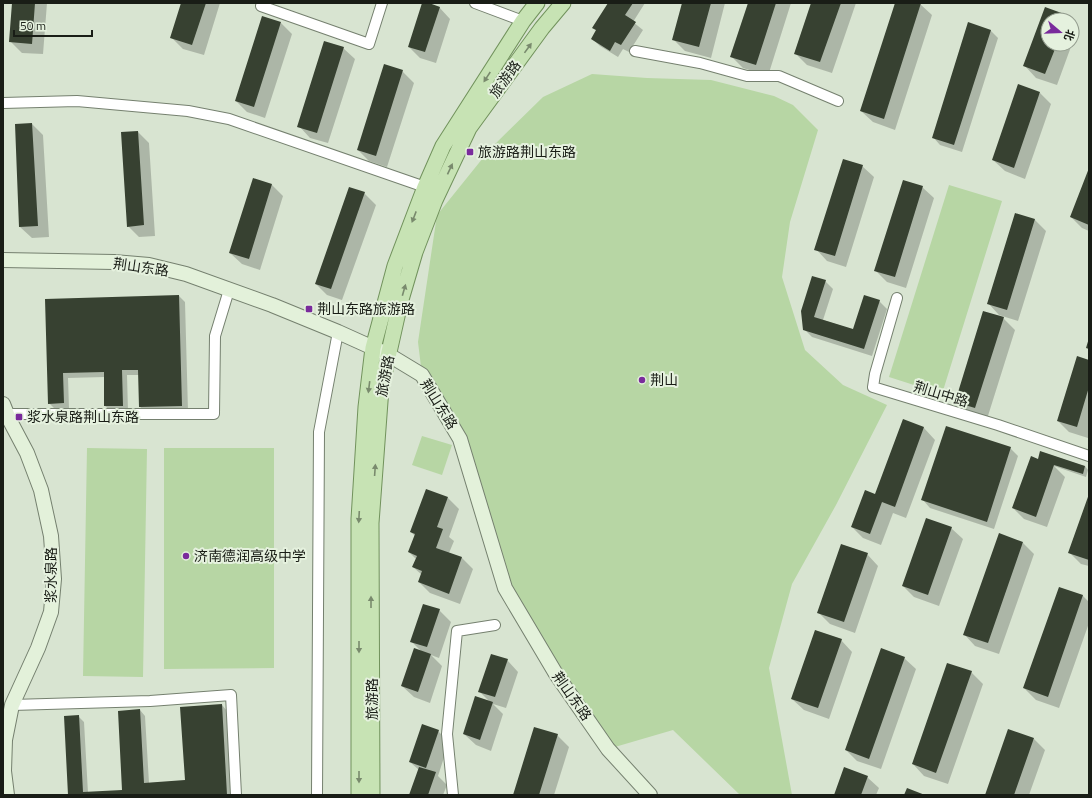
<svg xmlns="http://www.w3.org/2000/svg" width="1092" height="798" viewBox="0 0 1092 798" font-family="'Titillium Web','Noto Sans SC',sans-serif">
	<rect width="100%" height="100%" fill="#d8e4d1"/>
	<path fill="#b7d6a4" d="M592 74 647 78 711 80 774 96 793 105 818 130 790 222 782 277 805 350 843 385 887 405 836 505 792 584 769 668 792 795H740L673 730 608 749 505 588 460 439 422 375 418 342 437 215 491 148 543 97Z
		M949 185 1002 201 942 394 889 377Z
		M422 436 452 445 442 475 412 465Z
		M87 448 147 449 143 677 83 676Z
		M164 448H274V668L164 669Z"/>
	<path fill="#0003" d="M13 3H47L43 54 22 53 10 41Z
		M182 3H220L204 55 183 49 171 37Z
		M423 3 439 7 450 19 436 63 420 58 409 47Z
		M609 3H645L633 22 643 30 629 52 623 49 618 57 600 46 592 39 597 31 593 28Z
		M683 3H725L711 58 685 51 673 39Z
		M749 3H791L768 76 743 68 732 57Z
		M812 3H856L832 73 807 65 795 53Z
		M896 3 920 4 932 15 895 130 873 122 861 111Z
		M1046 8 1067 16 1071 20H1048V44H1072L1057 85 1036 78 1025 66Z
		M1072 21 1078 27 1072 44Z
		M281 23 292 34 265 118 247 112 236 101Z
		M990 30 998 38 962 152 940 145 933 137Z
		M343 48 355 59 328 143 310 138 299 126Z
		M402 71 414 83 387 167 369 161 358 150Z
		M1040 93 1051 104 1025 179 1005 171 993 160Z
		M32 124 43 135 49 237 32 238 20 227Z
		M138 132 149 143 155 236 139 237 128 226Z
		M862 166 874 177 846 267 827 261 816 249Z
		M1089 171V231L1082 228 1071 217Z
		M254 179 272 185 283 196 260 270 242 264 230 253Z
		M922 187 934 198 906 288 887 282 875 270Z
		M364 193 376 205 342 300 327 295 316 284Z
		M1016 214 1035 220 1046 231 1018 321 999 315 988 303Z
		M825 281 833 289 823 320 854 330 879 301 887 309 872 356 812 337 804 329Z
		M179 296 185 302 188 411 146 412 140 407 139 375H127L128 411H111L105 406V377L68 378 69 408 55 409 49 403 46 300Z
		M1003 318 1015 330 987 419 967 413 956 401Z
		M1089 361V434L1088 438 1069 432 1058 421Z
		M903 420 924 428 935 440 906 518 893 513 881 545 863 538 852 527 876 495Z
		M1010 448 1018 456 994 529 930 508 923 500Z
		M1039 460 1085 466 1088 470 1086 477 1054 466 1065 477 1047 527 1024 519 1013 508Z
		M1089 496V566L1081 564 1069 552Z
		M448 498 459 509 449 537 454 541 449 553 462 558 473 569 460 604 430 593 419 582 422 575 413 567 416 559 409 552 415 536 411 532Z
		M951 528 963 539 939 606 914 597 903 586Z
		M1023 543 1034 554 999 654 975 646 964 634Z
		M867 554 878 566 855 633 830 624 819 613Z
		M1060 588 1083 596 1089 602V623L1059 708 1036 700 1024 688Z
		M439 610 451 622 439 658 431 655 442 666 430 703 414 697 402 686 422 652 411 641Z
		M841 640 852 652 829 719 804 710 792 699Z
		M904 658 916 669 881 769 857 761 846 750Z
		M507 660 518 672 506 708 493 704 503 714 491 751 476 745 464 734 490 702 479 691Z
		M971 672 983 684 948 784 924 776 913 764Z
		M222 705 227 711 232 795H69L78 716 84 722 88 793 123 791 140 710 145 716 149 783 186 781Z
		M438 731 449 742 438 776 447 785 443 795H410L419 770 410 762Z
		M557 735 569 747 554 795H514Z
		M1034 739 1045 750 1029 795H986Z
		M867 777 879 788 876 795H835Z"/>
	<path fill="#374131" d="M12 3H35L32 44 9 42Z
		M181 3H206L192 45 170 38Z
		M422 3H429L440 7 425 52 408 47Z
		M608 3H633L625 15 636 22 621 45 615 42 610 51 591 39 596 30 592 28Z
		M682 3H711L699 47 672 40Z
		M748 3H776L756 65 730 57Z
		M811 3H841L820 62 794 54Z
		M895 3H921L884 119 860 111Z
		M1045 7 1067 15 1065 20H1048V44H1057L1045 74 1023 66Z
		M262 16 281 22 254 107 235 101Z
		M968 22 991 30 954 145 932 138Z
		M324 41 344 47 317 133 297 127Z
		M384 64 403 70 376 156 357 150Z
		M1018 84 1040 92 1014 168 992 160Z
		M32 123 38 226 19 227 15 124Z
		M138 131 144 225 127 227 121 132Z
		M843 159 863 165 835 256 814 250Z
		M1089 168V225L1070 217Z
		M253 178 272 184 249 259 229 253Z
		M903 180 923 186 895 277 874 271Z
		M349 187 365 192 331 289 315 284Z
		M1015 213 1035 219 1007 310 987 304Z
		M812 276 826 280 814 317 853 329 864 295 880 300 864 349 803 330 801 311Z
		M179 295 182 406 139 407 138 370H122L123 406H104V372L63 373 64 403 48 404 45 299Z
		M983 311 1004 317 975 408 955 402Z
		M1089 338V349L1086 348Z
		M1077 356 1089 360V387L1077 427 1057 421Z
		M903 419 924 427 895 507 882 502 870 534 851 527 865 490 875 494Z
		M946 426 1011 447 987 522 921 500Z
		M1040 451 1085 466 1083 474 1054 465 1036 517 1012 508 1031 456 1038 459Z
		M426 489 448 497 437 527 443 529 436 548 462 557 449 594 418 582 422 571 412 567 417 556 408 552 415 534 410 532Z
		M1089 494V560L1068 553Z
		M926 518 952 527 928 595 902 586Z
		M999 533 1023 542 988 643 963 635Z
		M841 544 868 553 844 622 817 613Z
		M1059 587 1083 595 1048 697 1023 688Z
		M423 604 440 609 427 647 410 642Z
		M815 630 842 639 818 708 791 699Z
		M414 648 431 654 418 692 401 686Z
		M881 648 905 657 869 759 845 750Z
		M491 654 508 659 495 697 478 692Z
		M947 663 972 671 936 773 912 764Z
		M475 696 493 702 480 740 463 734Z
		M222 704 227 795H68L64 716 79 715 83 792 122 790 118 711 140 709 144 783 185 780 180 707Z
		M422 724 439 730 426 768 409 762Z
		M534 727 558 734 539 795H513Z
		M1008 729 1034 738 1014 795H985Z
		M419 767 436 772 428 795H409Z
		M844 767 868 776 861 795H834Z
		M907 788 925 795H904Z"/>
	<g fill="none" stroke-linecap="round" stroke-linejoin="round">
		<g stroke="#75806f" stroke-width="12">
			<path id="street" d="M262 3 261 6 369 44 382 3
				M475 3 523 21
				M635 51 700 63 747 76H779L838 101
				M3 103 77 101 188 111 229 119 425 187
				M897 298 875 374 873 387 998 425 1089 456
				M7 414H214L215 336 229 290
				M12 705 150 701 231 695 236 795
				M317 795 319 432 338 332
				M453 795 447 734 457 631 495 625"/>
		</g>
		<g stroke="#75806f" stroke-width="16">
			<path id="secondary" d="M3 260 114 262 149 265 186 274 272 305 338 332 389 355 422 375 460 439 505 588 556 674 608 749 650 795
				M3 404 9 419 27 453 41 490 51 536 54 579 51 612 38 648 12 705 5 740 4 771 7 795"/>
		</g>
		<g stroke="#71925c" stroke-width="17">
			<path id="primary" d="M359 795V519L366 407 373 348 395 266 425 187 443 146 523 21 537 3
				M372 795 371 523 381 388 400 303 415 252 435 200 469 128 542 28 563 3"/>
		</g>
		<use href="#street" stroke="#fff" stroke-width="10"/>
		<use href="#secondary" stroke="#e3f1da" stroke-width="14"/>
		<use href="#primary" stroke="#c7e3b4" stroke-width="15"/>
	</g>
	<defs><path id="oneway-solid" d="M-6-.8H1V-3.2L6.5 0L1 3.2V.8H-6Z"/></defs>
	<g fill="#798a6d">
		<use href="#oneway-solid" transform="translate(528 48) rotate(-54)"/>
		<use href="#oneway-solid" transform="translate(487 77) rotate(123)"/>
		<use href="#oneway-solid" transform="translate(450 169) rotate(-65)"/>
		<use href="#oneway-solid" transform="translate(414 217) rotate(111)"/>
		<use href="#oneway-solid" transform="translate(404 290) rotate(-74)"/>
		<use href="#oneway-solid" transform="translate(369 387) rotate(97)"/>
		<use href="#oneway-solid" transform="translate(375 470) rotate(-86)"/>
		<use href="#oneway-solid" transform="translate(359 517) rotate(93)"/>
		<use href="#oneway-solid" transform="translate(371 602) rotate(-90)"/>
		<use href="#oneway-solid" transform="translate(359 647) rotate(90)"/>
		<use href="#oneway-solid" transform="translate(359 777) rotate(90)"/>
	</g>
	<g fill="#7a2b9c" stroke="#e5f1de" stroke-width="1.5">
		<rect x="466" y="148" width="8" height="8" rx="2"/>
		<rect x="305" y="305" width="8" height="8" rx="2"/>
		<circle cx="642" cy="380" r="4"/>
		<rect x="15" y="413" width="8" height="8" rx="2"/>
		<circle cx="186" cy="556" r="4"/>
	</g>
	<g text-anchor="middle" stroke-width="4" stroke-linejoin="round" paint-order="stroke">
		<g font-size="14" fill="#191d16" stroke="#e5f1de">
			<text transform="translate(505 79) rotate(-54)" y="5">旅游路</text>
			<text transform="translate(141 267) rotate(8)" y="5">荆山东路</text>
			<text transform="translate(385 376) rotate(-79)" y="5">旅游路</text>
			<text transform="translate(941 394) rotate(17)" y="5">荆山中路</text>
			<text transform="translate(439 404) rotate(58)" y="5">荆山东路</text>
			<text transform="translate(51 575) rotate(-90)" y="5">浆水泉路</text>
			<text transform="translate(572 696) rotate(55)" y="5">荆山东路</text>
			<text transform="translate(372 699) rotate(-90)" y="5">旅游路</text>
		</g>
		<g font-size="14" fill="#191d16" stroke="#e5f1de" text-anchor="start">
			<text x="478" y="157">旅游路荆山东路</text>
			<text x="317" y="314">荆山东路旅游路</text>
			<text x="650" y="385">荆山</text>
			<text x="27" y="422">浆水泉路荆山东路</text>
			<text x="194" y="561">济南德润高级中学</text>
		</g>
	</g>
	<rect width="1092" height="798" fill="none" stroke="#191d16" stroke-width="8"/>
	<g transform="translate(1060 32) rotate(109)"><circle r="19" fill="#e5f1de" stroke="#939c8e"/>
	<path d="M0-3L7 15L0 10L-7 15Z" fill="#7a2b9c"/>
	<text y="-6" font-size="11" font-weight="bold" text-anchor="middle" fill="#191d16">北</text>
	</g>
	<path d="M14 30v6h78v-6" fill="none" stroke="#191d16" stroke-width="2"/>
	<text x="20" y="30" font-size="12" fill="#191d16" stroke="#e5f1de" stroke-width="3" paint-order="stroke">50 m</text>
</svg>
